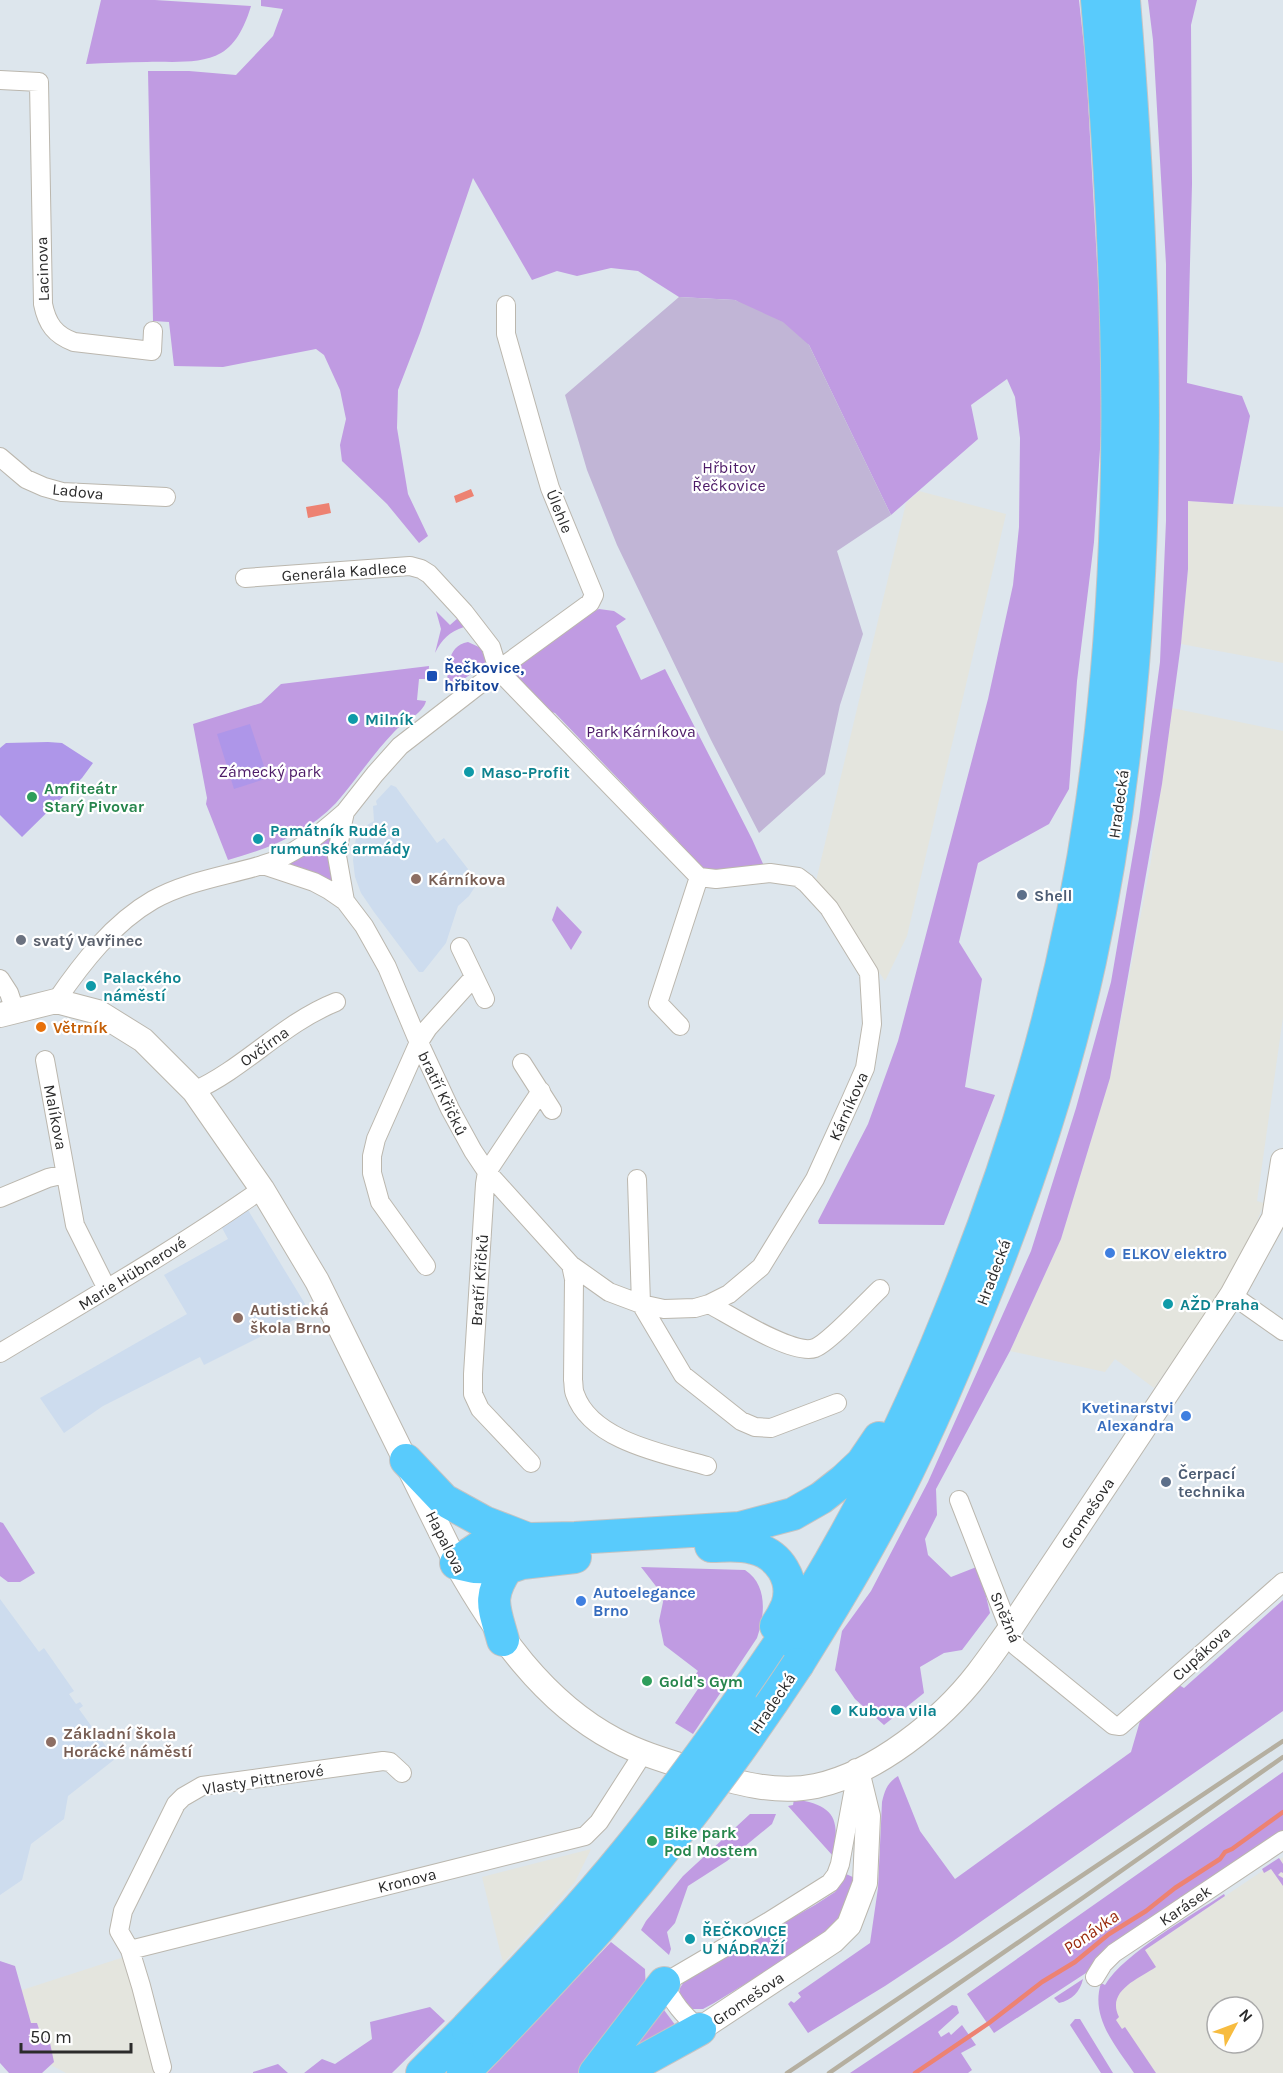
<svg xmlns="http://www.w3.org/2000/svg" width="1283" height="2073" viewBox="0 0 1283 2073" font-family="Karla,sans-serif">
	<rect width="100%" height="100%" fill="#dde6ed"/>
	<path fill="#e4e5de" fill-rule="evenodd" d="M919 491 1006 514 907 936 885 981 816 881 906 503Z
		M1188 501 1283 507V663L1181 644 1188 569Z
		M1172 708 1283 731V1017L1257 1201 1264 1203 1247 1249 1227 1283 1154 1388 1115 1359 1105 1372 1010 1351 1061 1239 1110 1078 1151 861Z
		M591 1849 575 1882 503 1963 482 1877Z
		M1283 1857V2073H1140L1114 2036 1109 2003 1145 1950ZM1217 2007H1253V2043H1217Z
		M124 1957 156 2073H66L45 2062 16 1992Z"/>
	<path fill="#cddcee" d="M391 785 396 787 437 843 444 838 478 882 469 896 458 906 446 943 423 972H419L374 912 361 893 355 877 353 860 356 837 362 828 374 821 373 806 377 805 376 801Z
		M248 1210 310 1312 204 1365 200 1357 103 1406 64 1433 40 1398 187 1314 164 1275 228 1239 221 1226Z
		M0 1599 39 1652 44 1648 74 1691 69 1694 76 1704 80 1702 83 1706 79 1709 115 1759 68 1796 64 1819 31 1844 22 1880 0 1895Z"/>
	<path fill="#c09be2" d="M101 0H155L251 6C246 23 237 44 221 53 200 65 171 61 147 62 127 62 106 63 86 64Z
		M261 0H1079L1086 65 1104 388 1094 542 1077 681 1069 789 1049 824 978 863 959 942 982 979 965 1087 995 1095 944 1225 819 1224 818 1221 868 1124 898 1041 988 699 1013 585 1019 527 1020 438 1015 397 1007 379 971 405 978 439 891 515 809 345 735 300 679 297 638 271 611 268 577 276 557 271 532 280 473 178 420 333 398 390 397 428 408 494 428 536 419 543 387 504 342 461 340 445 346 419 340 390 324 355 316 349 223 367 174 366 169 322 153 321 148 71H189L236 75 273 36 283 9 261 6Z
		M1148 0H1197L1191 25 1192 184 1187 383 1242 396 1250 416 1233 504 1188 501V569L1181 644 1162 784 1110 1078 1061 1239 1010 1351 936 1489 937 1515 925 1539 928 1555 951 1577 979 1566 990 1613 962 1650 944 1653 920 1667 924 1693 884 1725 855 1699 835 1670 842 1631 871 1591 928 1482 1031 1251 1076 1108 1111 982 1139 819 1160 662 1166 521V264L1153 40Z
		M599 609 614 611 626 619 616 626 641 680 665 669 752 839 764 866 705 871 683 853 678 841 555 713 544 710 508 671 590 613Z
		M436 611 450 625 458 618 465 625 464 627C449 632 442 639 435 653L441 629Z
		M468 642 481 648 486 658 485 664 447 691C448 673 445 646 468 642Z
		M429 666 428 679H419L417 700 426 701C423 714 403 722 394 732 373 754 356 780 336 803 306 834 268 849 228 860L206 804 207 798 193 724 261 703 281 684Z
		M336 830 333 880 331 881 286 864Z
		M557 906 582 932 571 950 552 920Z
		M0 1522 3 1523 35 1573 20 1582H8L0 1576Z
		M641 1567 745 1570C768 1585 765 1615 757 1638L693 1734 675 1723 702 1683 695 1675 698 1671 664 1645 659 1621 663 1602 662 1594Z
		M1283 1600V1711L953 1941 885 1986 808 2033 788 2004 791 2001 794 2003 801 1997 798 1993 870 1943 878 1888 882 1802C885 1790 887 1783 898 1776L920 1831 955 1879 1131 1752 1140 1721 1179 1685 1184 1688Z
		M1283 1772V1830L1209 1880 1089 1971 994 2033 967 1994Z
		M794 1799C833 1805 841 1817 833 1856L788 1806 793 1805Z
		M750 1814H776L772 1824 727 1861 688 1886 675 1923 667 1932 671 1949 669 1955 641 1930 646 1921 683 1876Z
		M1279 1858 1283 1864V1873L1281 1872 1278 1875 1283 1878V1886L1271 1869 1264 1873 1262 1869Z
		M846 1874 855 1878 841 1917 819 1939 714 2003 703 2009H692L679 1995 680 1988 687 1977 815 1905 835 1892Z
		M1224 1894 1225 1896 1145 1950 1156 1967C1138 1979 1106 1991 1119 2017L1116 2020 1122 2029 1125 2027 1156 2073H1134C1116 2046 1090 2018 1101 1983L1105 1985C1124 1953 1191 1916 1224 1894Z
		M611 1942 645 1969 646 1994 592 2064 579 2073H487Z
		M0 1961 15 1966 31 2023H37L42 2038H49L54 2062 42 2073H9L0 2063Z
		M1083 1979C1080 1992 1072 2000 1059 2003L1054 1998Z
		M952 2005 957 2006 959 2013 938 2032 941 2037 949 2032 951 2035 962 2025 976 2045 961 2053 972 2070 968 2073H850Z
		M661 2006 676 2026 623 2055Z
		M430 2007 445 2021 392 2073H304L322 2059 335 2064 372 2039 370 2022Z
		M1075 2019H1080L1113 2073H1101L1070 2025Z
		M278 2064 288 2073H253V2072Z"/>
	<path fill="#c1b5d6" d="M679 297 735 300 783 322 809 345 891 515 837 551 863 634 840 705 825 774 759 833 711 740 617 545 587 470 565 395Z"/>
	<path fill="#ae96e9" d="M250 724 268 778 234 789 217 734Z
		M48 742 62 743 93 763 82 778 22 837 0 815V748L6 743Z"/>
	<path fill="#ed8272" d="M471 489 474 496 456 503 454 496Z
		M329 503 331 513 308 518 306 507Z"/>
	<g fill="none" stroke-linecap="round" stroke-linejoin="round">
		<path stroke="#ed8272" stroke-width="4.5" d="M915 2073 989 2023 1042 1982 1075 1962 1109 1934 1146 1911 1175 1888 1220 1859 1225 1852 1232 1849 1283 1812"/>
		<g stroke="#bbb7ae" stroke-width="20">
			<path id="street" d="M0 80 39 82 43 304C47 324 55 335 74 342L152 351 153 331
				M0 457 26 479 44 487 62 492 166 497
				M245 578 410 566 421 569 429 574 464 612 491 647 498 670 699 877 716 879 770 873 798 877 806 883 829 908 869 973 872 1024 865 1068 850 1102 815 1179 761 1267 729 1294 709 1304 695 1308 664 1309 641 1304 609 1292 571 1265 487 1172 473 1151 450 1109 416 1036 387 967 364 926 345 901 329 890 314 882 263 865
				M345 901 337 856 341 830 345 812 375 774 400 746 498 670 590 603 594 595 550 488 540 454 506 334V305
				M460 947 485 999
				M0 979 9 993 15 1011
				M56 1001C82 963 113 923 153 900 187 881 226 876 262 865 294 856 320 834 345 812
				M680 1026 658 1003 699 877
				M45 1060 75 1225 107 1289
				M522 1063 552 1110
				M194 1091C245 1068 283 1023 336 1002
				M637 1179 641 1304 683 1375 741 1421 755 1427 771 1428 837 1403
				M0 1198 48 1178 65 1174
				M571 1265 574 1279 573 1380C574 1385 573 1390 575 1394 591 1441 665 1454 707 1466
				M426 1266 380 1202 372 1173V1156L376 1139 419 1042 428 1028 474 977
				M1232 1295 1283 1331
				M709 1304C730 1315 793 1356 815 1348 830 1342 866 1302 880 1289
				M0 1353C88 1300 178 1248 262 1189
				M531 1463 480 1409 473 1394V1374L485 1184 487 1172 541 1091
				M959 1500 1016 1646 1113 1725 1120 1726 1283 1582
				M130 1950 585 1836 599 1822 644 1752
				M1095 1977 1103 1964 1114 1953 1283 1840
				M700 2029C683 2015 673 2003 664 1983L768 1922 830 1883 836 1875 840 1864 856 1777
				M162 2067 141 1986 130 1950 119 1931 123 1911 176 1804 183 1797 202 1786 383 1761 390 1762 402 1773"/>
		</g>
		<g stroke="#bbb7ae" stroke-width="26">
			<path id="secondary" d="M0 1015 56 1001 98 1012 143 1040 194 1091 262 1189 317 1281 456 1563C495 1632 543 1702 615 1740 643 1755 674 1763 705 1773 741 1784 778 1794 816 1786 876 1773 941 1721 978 1673 989 1659 999 1644 1010 1629L1232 1295 1274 1218 1283 1161
				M700 2029 833 1941 849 1925 865 1883 868 1816 857 1771"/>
		</g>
		<g stroke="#c4c4c4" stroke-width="34">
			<path id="highway" d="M406 1460 444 1500 484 1522 528 1539
				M711 1546C725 1546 740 1544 753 1548 779 1554 796 1580 787 1606 784 1613 780 1620 776 1626
				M456 1563 480 1547 529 1539 575 1538 740 1528 793 1514 821 1498 844 1480 862 1463 879 1438
				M456 1563 474 1567 507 1568 522 1563 575 1557
				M503 1640C494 1607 487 1598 507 1568
				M798 1664C822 1625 847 1585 869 1545 912 1469 947 1389 979 1309 1025 1196 1064 1080 1090 961 1158 645 1150 320 1124 0
				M740 1700C826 1583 894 1451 948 1317 1016 1151 1067 979 1092 802 1130 536 1120 267 1097 0
				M422 2073 467 2028
				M463 2073 488 2048
				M595 2073 664 1983
				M609 2073 642 2061 700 2029"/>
		</g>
		<use href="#street" stroke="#fff" stroke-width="18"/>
		<use href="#secondary" stroke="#fff" stroke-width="24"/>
		<use href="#highway" stroke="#59cbfc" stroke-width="32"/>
		<path stroke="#b5afa0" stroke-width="4.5" d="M787 2073 1283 1741
			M829 2073 1084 1897 1283 1757"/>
		<g stroke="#c4c4c4" stroke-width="34" stroke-linecap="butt">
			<path id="highway-bridge" d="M467 2028C522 1970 577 1913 627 1851 667 1802 704 1751 740 1700
				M488 2048C529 2005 570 1962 609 1917 677 1837 740 1752 798 1664"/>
		</g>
		<use href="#highway-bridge" stroke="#59cbfc" stroke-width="32"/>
	</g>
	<rect fill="#1a4fb4" stroke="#fff" stroke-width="2" x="426" y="670" width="12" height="12" rx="3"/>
	<g fill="#0f9aa8" stroke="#fff" stroke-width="2">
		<circle cx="353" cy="719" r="6"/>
		<circle cx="469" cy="772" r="6"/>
		<circle cx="258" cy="839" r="6"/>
		<circle cx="91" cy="986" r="6"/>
		<circle cx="1168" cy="1304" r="6"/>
		<circle cx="836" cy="1710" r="6"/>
		<circle cx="690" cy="1939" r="6"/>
	</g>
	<g fill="#2e9e5b" stroke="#fff" stroke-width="2">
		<circle cx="32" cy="797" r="6"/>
		<circle cx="647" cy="1681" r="6"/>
		<circle cx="652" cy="1841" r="6"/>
	</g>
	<g fill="#8d6e63" stroke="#fff" stroke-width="2">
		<circle cx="416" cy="879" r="6"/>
		<circle cx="238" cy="1318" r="6"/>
		<circle cx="51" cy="1742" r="6"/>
	</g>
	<g fill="#5c6f8a" stroke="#fff" stroke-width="2">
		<circle cx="1022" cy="895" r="6"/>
		<circle cx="1166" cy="1482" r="6"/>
	</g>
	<circle fill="#6b7280" stroke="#fff" stroke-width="2" cx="21" cy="940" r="6"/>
	<circle fill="#e8710a" stroke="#fff" stroke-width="2" cx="41" cy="1027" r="6"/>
	<g fill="#3f7fe0" stroke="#fff" stroke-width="2">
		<circle cx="1110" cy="1253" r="6"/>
		<circle cx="1186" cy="1416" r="6"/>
		<circle cx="581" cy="1601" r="6"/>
	</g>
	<g text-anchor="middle" stroke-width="4.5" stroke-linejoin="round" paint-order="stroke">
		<g font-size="16" fill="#2b2b2b" stroke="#fff">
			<text transform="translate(42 269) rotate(-92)" y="6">Lacinova</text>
			<text transform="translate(78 491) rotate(6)" y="6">Ladova</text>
			<text transform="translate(560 511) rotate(68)" y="6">Úlehle</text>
			<text transform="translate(344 571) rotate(-4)" y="6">Generála Kadlece</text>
			<text transform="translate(1118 804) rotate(-82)" y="6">Hradecká</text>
			<text transform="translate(264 1046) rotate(-36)" y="6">Ovčírna</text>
			<text transform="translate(443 1093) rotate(64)" y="6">bratří Křičků</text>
			<text transform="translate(848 1106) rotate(-66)" y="6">Kárníkova</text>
			<text transform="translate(56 1117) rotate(79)" y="6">Malíkova</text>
			<text transform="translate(993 1272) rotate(-69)" y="6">Hradecká</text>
			<text transform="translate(132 1273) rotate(-32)" y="6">Marie Hübnerové</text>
			<text transform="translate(479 1280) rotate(-86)" y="6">Bratří Křičků</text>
			<text transform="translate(1087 1513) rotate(-56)" y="6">Gromešova</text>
			<text transform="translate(446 1542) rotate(63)" y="6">Hapalova</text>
			<text transform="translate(1006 1617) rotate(67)" y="6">Sněžná</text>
			<text transform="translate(1201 1653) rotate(-42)" y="6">Cupákova</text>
			<text transform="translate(772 1703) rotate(-56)" y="6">Hradecká</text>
			<text transform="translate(263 1779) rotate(-9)" y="6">Vlasty Pittnerové</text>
			<text transform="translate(407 1880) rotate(-14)" y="6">Kronova</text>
			<text transform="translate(1185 1905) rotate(-34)" y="6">Karásek</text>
			<text transform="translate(748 1998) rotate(-34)" y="6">Gromešova</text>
		</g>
		<g font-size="16" fill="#4d1b68" stroke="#fff">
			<text x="729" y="473">Hřbitov<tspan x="729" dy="18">Řečkovice</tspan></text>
			<text x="641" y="737">Park Kárníkova</text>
			<text x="270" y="777">Zámecký park</text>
		</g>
		<g font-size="16" font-weight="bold" fill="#164399" stroke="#fff" text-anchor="start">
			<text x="444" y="673">Řečkovice,<tspan x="444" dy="18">hřbitov</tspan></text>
		</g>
		<g font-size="16" font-weight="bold" fill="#0d838f" stroke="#fff" text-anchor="start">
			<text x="365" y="725">Milník</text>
			<text x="481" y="778">Maso-Profit</text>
			<text x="270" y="836">Památník Rudé a<tspan x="270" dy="18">rumunské armády</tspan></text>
			<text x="103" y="983">Palackého<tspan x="103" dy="18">náměstí</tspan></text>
			<text x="1180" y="1310">AŽD Praha</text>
			<text x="848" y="1716">Kubova vila</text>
			<text x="702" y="1936">ŘEČKOVICE<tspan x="702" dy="18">U NÁDRAŽÍ</tspan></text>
		</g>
		<g font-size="16" font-weight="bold" fill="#27864d" stroke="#fff" text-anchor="start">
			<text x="44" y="794">Amfiteátr<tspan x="44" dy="18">Starý Pivovar</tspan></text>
			<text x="659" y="1687">Gold's Gym</text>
			<text x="664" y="1838">Bike park<tspan x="664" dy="18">Pod Mostem</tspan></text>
		</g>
		<g font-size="16" font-weight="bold" fill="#785e54" stroke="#fff" text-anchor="start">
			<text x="428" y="885">Kárníkova</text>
			<text x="250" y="1315">Autistická<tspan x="250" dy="18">škola Brno</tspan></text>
			<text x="63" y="1739">Základní škola<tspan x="63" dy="18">Horácké náměstí</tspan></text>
		</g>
		<g font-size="16" font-weight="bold" fill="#4e5e75" stroke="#fff" text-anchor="start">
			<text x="1034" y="901">Shell</text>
			<text x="1178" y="1479">Čerpací<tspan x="1178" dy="18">technika</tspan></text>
		</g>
		<g font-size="16" font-weight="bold" fill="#5b616d" stroke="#fff" text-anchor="start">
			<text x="33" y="946">svatý Vavřinec</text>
		</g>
		<g font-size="16" font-weight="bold" fill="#c56008" stroke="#fff" text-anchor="start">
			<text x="53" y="1033">Větrník</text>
		</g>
		<g font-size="16" font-weight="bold" fill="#366cbe" stroke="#fff" text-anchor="start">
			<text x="1122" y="1259">ELKOV elektro</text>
			<text x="1174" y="1413" text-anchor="end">Kvetinarstvi<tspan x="1174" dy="18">Alexandra</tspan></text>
			<text x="593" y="1598">Autoelegance<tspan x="593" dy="18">Brno</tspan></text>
		</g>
		<g font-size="18" font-style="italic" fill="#9b2c0f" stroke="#fff">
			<text transform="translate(1091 1932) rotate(-35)" y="6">Ponávka</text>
		</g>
	</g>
	<g transform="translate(1235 2025) rotate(49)"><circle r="28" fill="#ffffff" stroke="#aaaaaa" stroke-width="1.5"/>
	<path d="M0-4.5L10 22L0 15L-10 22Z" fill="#f7bc40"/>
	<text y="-9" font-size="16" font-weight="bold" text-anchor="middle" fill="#2b2b2b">N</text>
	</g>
	<path d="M21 2043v9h110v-9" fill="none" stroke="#2b2b2b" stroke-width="3"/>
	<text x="30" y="2043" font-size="18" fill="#2b2b2b" stroke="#ffffff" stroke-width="4.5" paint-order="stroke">50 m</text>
</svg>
